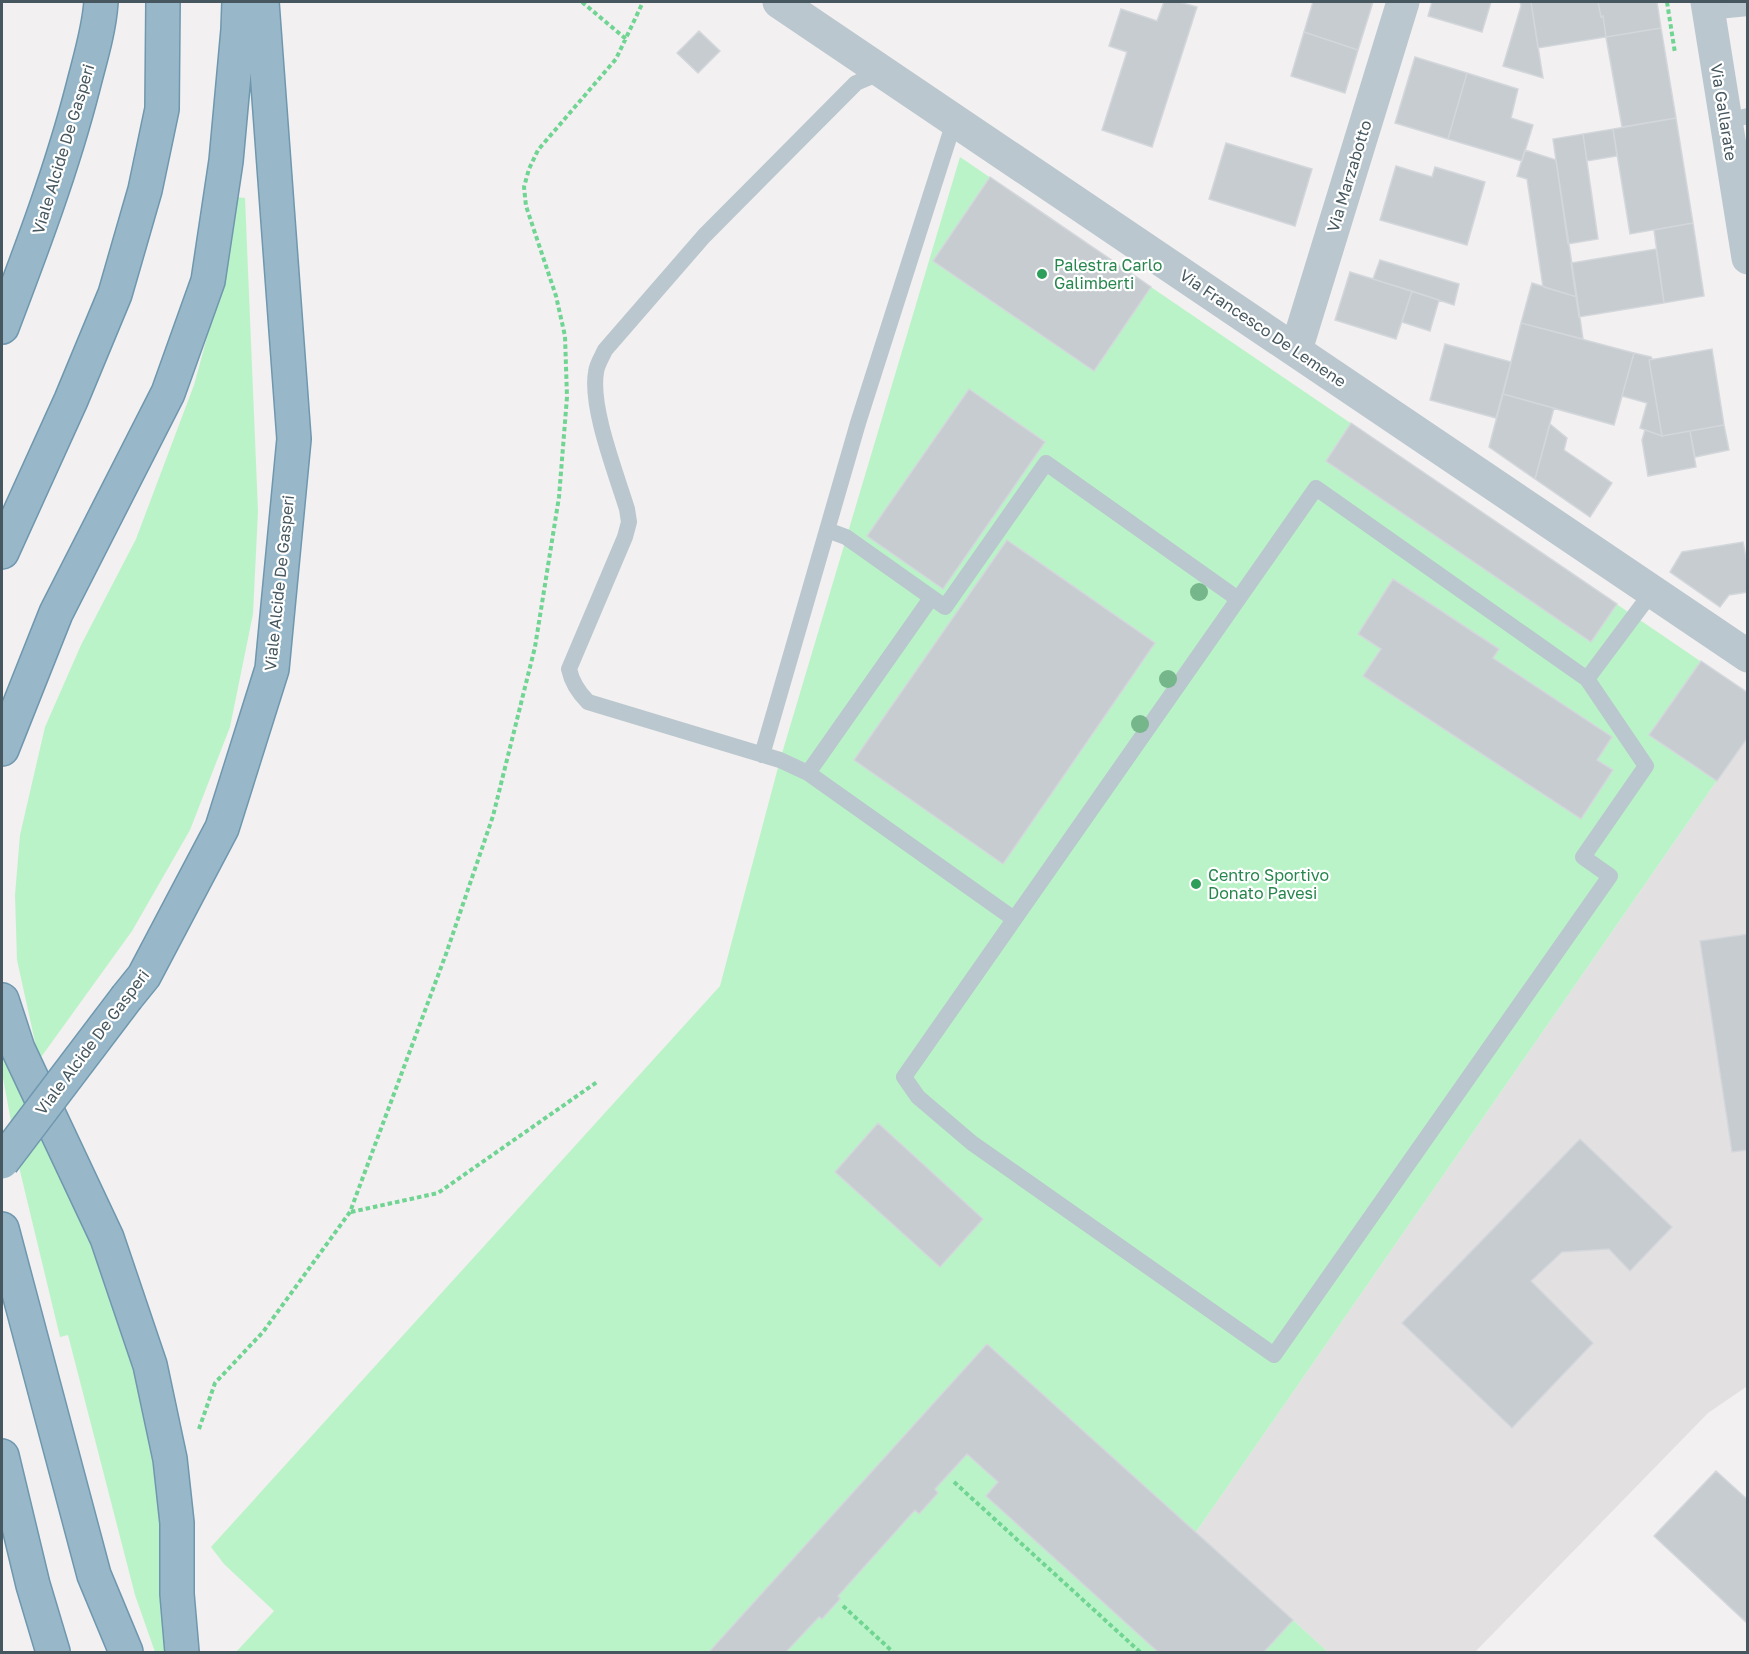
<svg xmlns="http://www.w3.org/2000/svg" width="1749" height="1654" viewBox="0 0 1749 1654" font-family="'Golos Text',sans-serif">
	<rect width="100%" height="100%" fill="#f2f0f0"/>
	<path fill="#e3e0e2" d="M1747 737V1388L1746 1387 1708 1413 1475 1652H1328L1196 1532Z"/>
	<path fill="#bbf3c8" d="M960 157 1747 693V737L1196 1532 1328 1652H236L274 1611 224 1564 211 1547 720 986 780 760Z
		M236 197 245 198 258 511 253 614 230 727 190 830 132 931 39 1060 17 960 15 895 20 835 45 727 81 645 136 539 194 385 229 257Z
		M2 1028C58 1158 121 1288 150 1427 165 1501 166 1577 170 1652H155L135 1595 68 1335 60 1337 20 1171 2 1072Z"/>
	<path fill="#c6ccd0" stroke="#d3d7dc" stroke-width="1.5" d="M1164 2H1179L1197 7 1152 147 1102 130 1127 52 1109 46 1121 9 1157 21Z
		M1313 2H1373L1358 50 1304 32Z
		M1432 2H1491L1482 32 1428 16Z
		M1520 2H1531L1543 78 1503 66 1521 6Z
		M1531 2H1598L1601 17 1603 16 1606 37 1538 48Z
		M1598 2H1657L1661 28 1606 37 1603 16 1601 17Z
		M1661 28 1676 118 1622 127 1606 37Z
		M699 31 720 51 698 73 677 53Z
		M1304 32 1358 50 1345 93 1291 76Z
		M1415 57 1467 73 1448 139 1395 123Z
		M1467 73 1518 89 1511 118 1533 125 1522 161 1448 139Z
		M1676 118 1693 223 1630 234 1613 129Z
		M1613 129 1617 156 1587 161 1583 134Z
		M1583 134 1598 239 1568 244 1553 139Z
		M1226 143 1312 169 1295 226 1209 199Z
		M1525 150 1556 160 1577 297 1543 287 1527 179 1517 176Z
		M1396 166 1432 177 1435 167 1485 182 1467 245 1380 220Z
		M990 177 1151 287 1094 371 933 261Z
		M1693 223 1704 296 1664 303 1654 230Z
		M1656 249 1664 303 1579 317 1571 263Z
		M1380 260 1459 284 1454 305 1373 279Z
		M1350 272 1412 291 1396 339 1335 320Z
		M1532 283 1577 297 1583 339 1521 323Z
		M1412 291 1439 300 1430 331 1402 322Z
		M1521 323 1634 353 1614 425 1503 394Z
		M1445 344 1511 362 1496 418 1430 400Z
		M1712 349 1724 425 1662 436 1649 360Z
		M1634 353 1651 357 1652 359 1649 360 1662 436 1640 428 1647 403 1622 396Z
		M969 389 1045 442 943 589 867 536Z
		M1503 394 1554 408 1535 479 1489 447Z
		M1351 423 1617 604 1591 642 1326 461Z
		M1550 424 1567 438 1564 450 1612 483 1590 517 1535 479Z
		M1724 425 1729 450 1695 457 1690 431Z
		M1645 430 1662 436 1690 431 1696 467 1648 476 1642 440Z
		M1007 540 1155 643 1003 864 854 760Z
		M1743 542 1748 568V592L1729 595 1720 607 1670 572 1682 552Z
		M1393 579 1499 649 1493 658 1612 737 1597 760 1613 770 1581 819 1363 676 1381 649 1358 634Z
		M1701 661 1748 693V737L1717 781 1649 735Z
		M1748 934V1150L1732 1152 1700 941Z
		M878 1123 983 1219 940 1267 835 1172Z
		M1580 1139 1672 1227 1630 1271 1609 1249 1562 1252 1531 1281 1593 1343 1512 1428 1402 1323Z
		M987 1344 1293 1620 1264 1652H1158L986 1496 998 1482 967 1454 935 1489 938 1493 919 1514 915 1510 838 1596 840 1599 822 1619 819 1617 786 1652H709Z
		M1716 1471 1748 1500V1624L1654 1536Z"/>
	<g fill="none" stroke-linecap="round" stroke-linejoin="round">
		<g stroke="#6f97ae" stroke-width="36">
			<path id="trunk" d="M2 327C32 248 62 169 83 87 90 59 99 31 101 2
				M2 552 71 400 115 294 145 190 162 109 163 2
				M2 749 56 613 168 393 208 281 226 161 238 30 239 2
				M127 997 144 976 222 828 272 669 294 439 262 2
				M2 1000 18 1049 107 1238 150 1365 170 1459 177 1523V1594L182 1652
				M2 1229 94 1575 126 1652
				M2 1456 33 1585 53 1652"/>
		</g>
		<path stroke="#70d493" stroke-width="4" stroke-dasharray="4.5 3" stroke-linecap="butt" d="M582 2 626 39
			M1667 2 1675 53
			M351 1212 438 1193 597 1082
			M199 1429 215 1383 263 1332 350 1212 446 954 493 816 535 647 559 497 567 397 565 336 556 296 526 206 524 187 529 169 538 150 616 59 643 2
			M954 1482 1140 1652
			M843 1606 893 1652"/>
		<path stroke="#bac7ce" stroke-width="16" d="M1708 12 1748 8
			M1726 121 1748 116
			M1316 488 1587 679 1646 766 1583 857 1610 876 1274 1355 972 1143 918 1097 904 1077Z
			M827 530 846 537 945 607 1046 463 1238 599
			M931 598 808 773 1014 919
			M1587 679 1652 592
			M762 755 858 423 954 122
			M808 773 780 760 588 702C578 692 572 683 569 669L625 537 629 522 627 509C616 473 590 408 596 372 597 364 602 357 605 350L704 236 856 83 882 72"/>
		<path stroke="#bac7ce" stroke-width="33" d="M779 2 1748 656
			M1296 350 1403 2"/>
		<path stroke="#bac7ce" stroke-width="33" d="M1707 2 1748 258"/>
		<use href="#trunk" stroke="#98b8ca" stroke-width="33"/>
		<g stroke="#6f97ae" stroke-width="36" stroke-linecap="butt">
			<path id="trunk-bridge" d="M2 1162 127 997"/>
		</g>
		<use href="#trunk-bridge" stroke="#98b8ca" stroke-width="33"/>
	</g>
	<g fill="#76b68b">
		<circle cx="1199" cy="592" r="9"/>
		<circle cx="1168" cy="679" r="9"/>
		<circle cx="1140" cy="724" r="9"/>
	</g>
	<g fill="#2e9e5b" stroke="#fff" stroke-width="2">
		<circle cx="1042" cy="274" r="6"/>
		<circle cx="1196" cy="884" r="6"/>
	</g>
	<g text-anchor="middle" stroke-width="4.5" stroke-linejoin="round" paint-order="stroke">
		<g font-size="16" fill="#46575f" stroke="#fff">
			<text transform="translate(1724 112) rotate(81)" y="6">Via Gallarate</text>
			<text transform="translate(63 149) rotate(-73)" y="6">Viale Alcide De Gasperi</text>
			<text transform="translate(1349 176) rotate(-73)" y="6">Via Marzabotto</text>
			<text transform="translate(1263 328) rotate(34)" y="6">Via Francesco De Lemene</text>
			<text transform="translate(279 583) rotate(-84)" y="6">Viale Alcide De Gasperi</text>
			<text transform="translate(92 1042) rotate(-53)" y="6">Viale Alcide De Gasperi</text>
		</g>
		<g font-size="16" fill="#27864d" stroke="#fff" text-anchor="start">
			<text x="1054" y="271">Palestra Carlo<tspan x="1054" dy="18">Galimberti</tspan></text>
			<text x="1208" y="881">Centro Sportivo<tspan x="1208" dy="18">Donato Pavesi</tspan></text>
		</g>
	</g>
	<rect width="1749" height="1654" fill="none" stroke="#46575f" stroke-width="6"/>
</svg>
